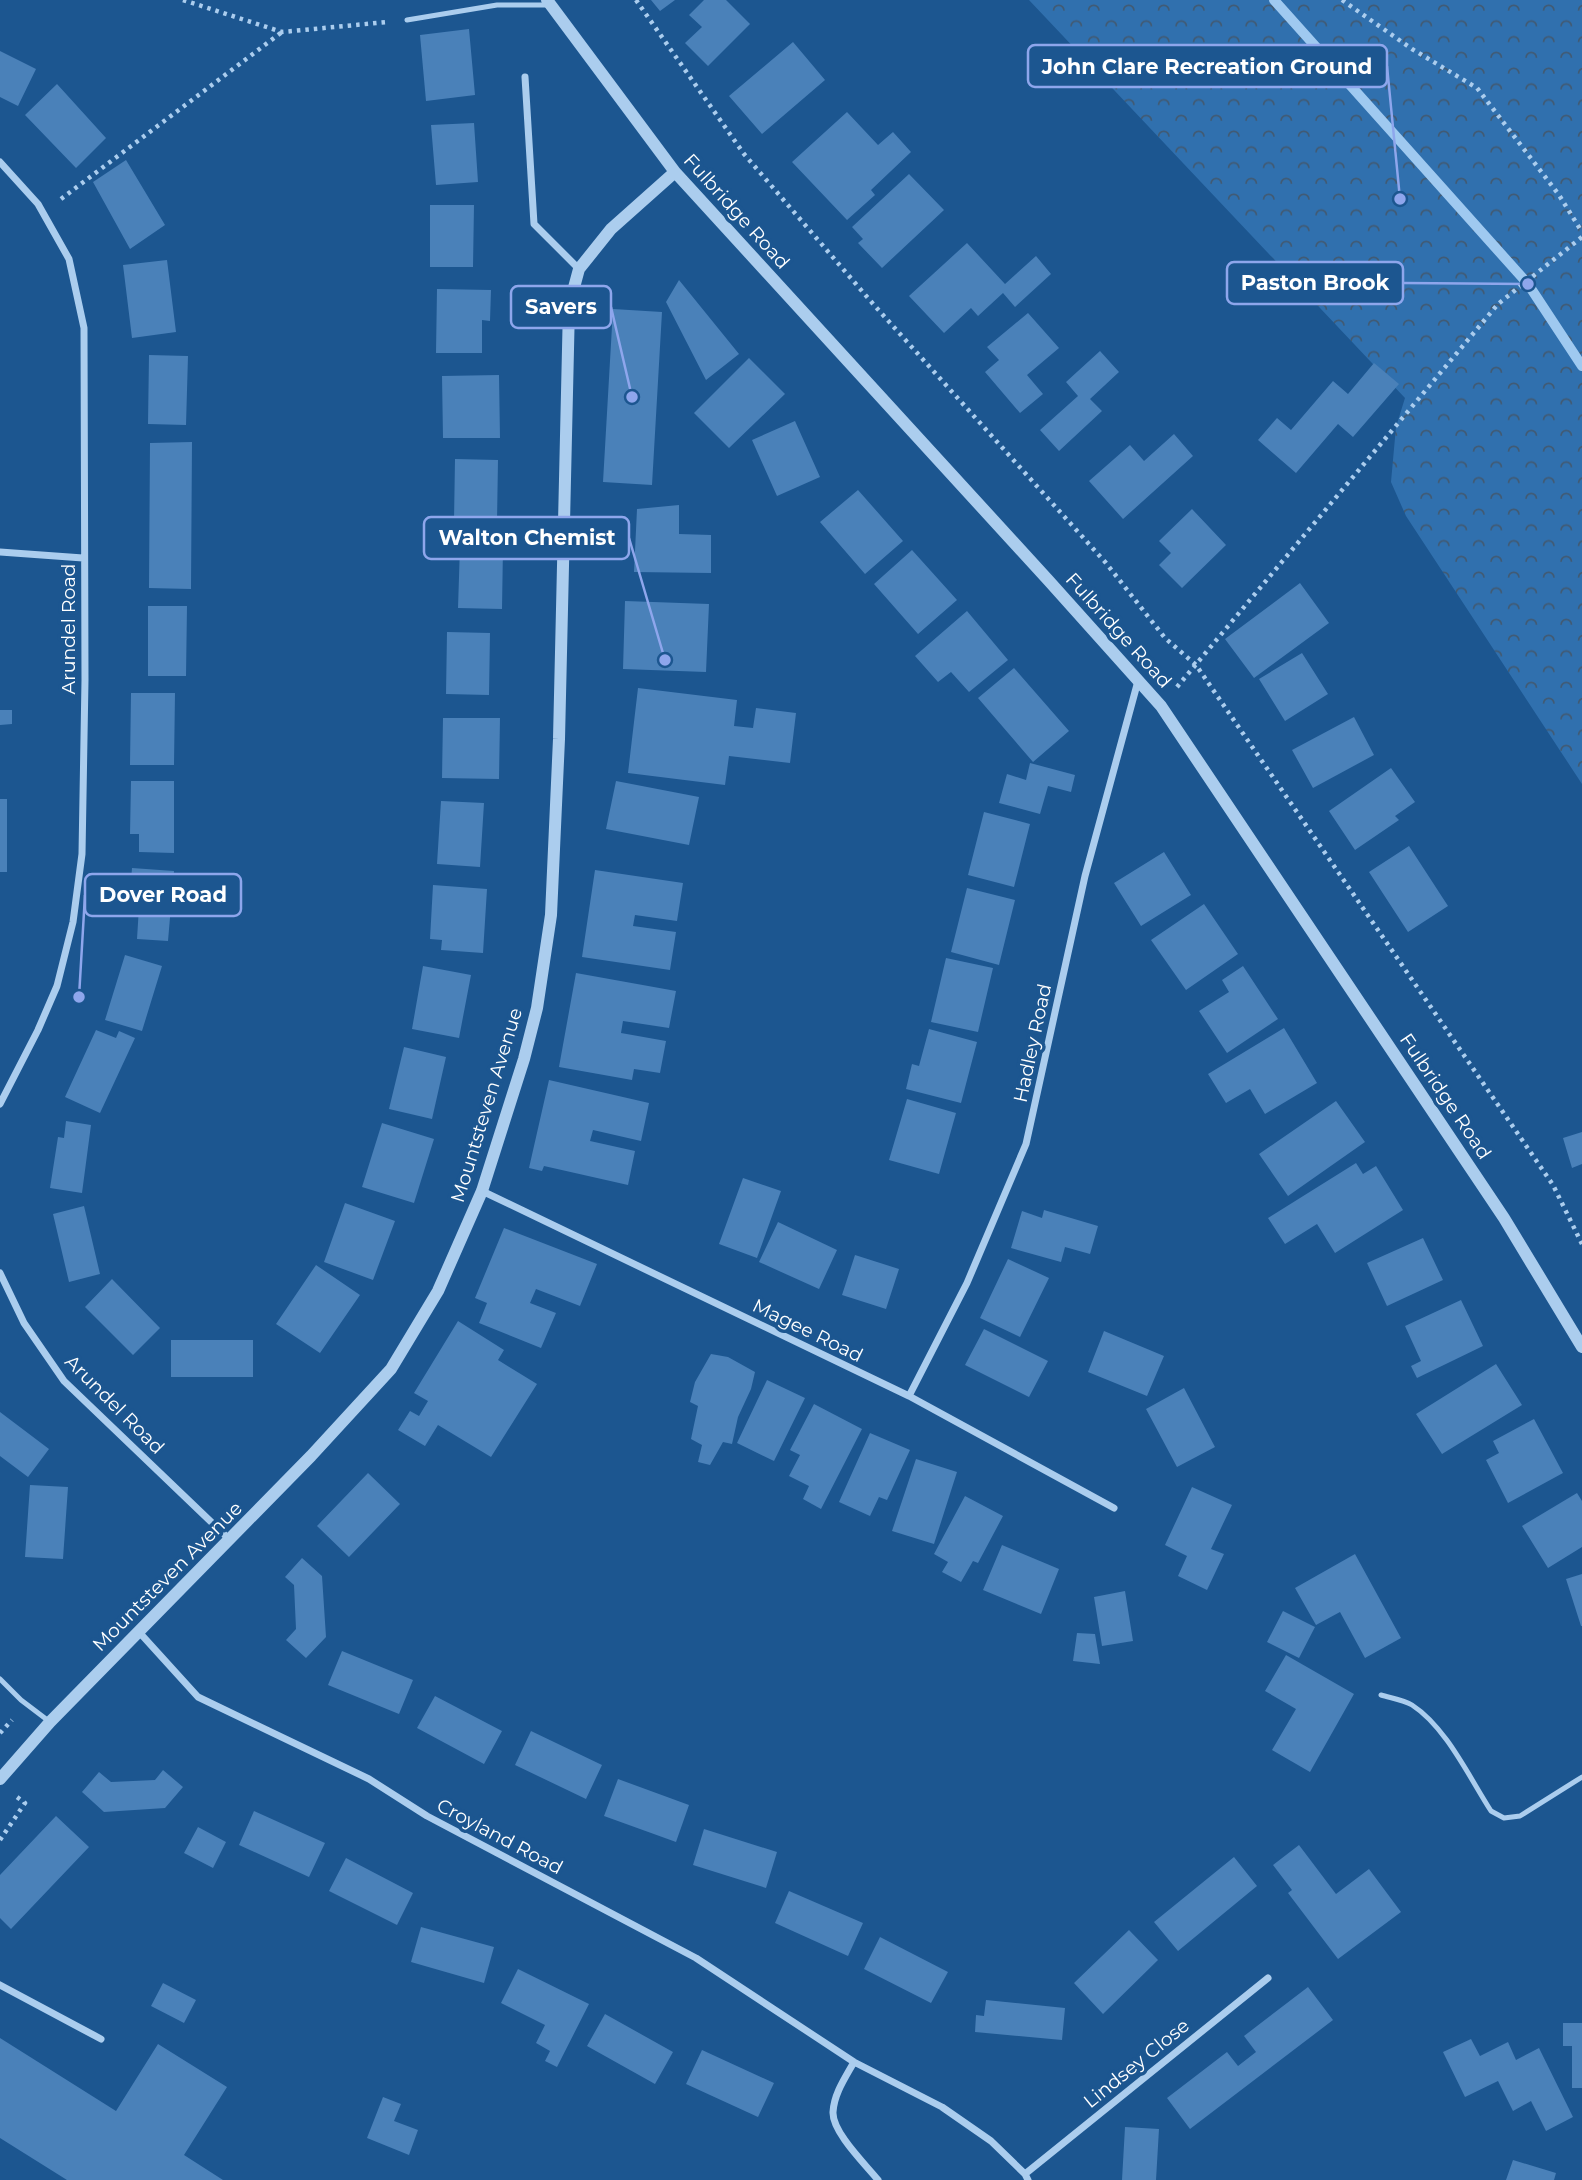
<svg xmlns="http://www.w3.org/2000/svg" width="1582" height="2180" viewBox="0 0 1582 2180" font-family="Montserrat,sans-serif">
	<defs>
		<pattern id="park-crowns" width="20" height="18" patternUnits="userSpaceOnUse" patternTransform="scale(1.75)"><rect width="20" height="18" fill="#3070ae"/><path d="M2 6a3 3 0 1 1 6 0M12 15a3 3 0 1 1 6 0" fill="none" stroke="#415a73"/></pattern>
	</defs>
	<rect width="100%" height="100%" fill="#1c5690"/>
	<path fill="url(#park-crowns)" d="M1029 0H1582V784L1406 516 1391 482 1396 427 1405 398Z"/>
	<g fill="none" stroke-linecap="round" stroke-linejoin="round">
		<path stroke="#9fc9f0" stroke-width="10" d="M1274 0 1528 284 1582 366"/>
	</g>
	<path fill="#4a81b9" d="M651 0H675L660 11Z
		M704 0H726L750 24 708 66 685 43 702 27 689 15Z
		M469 29 475 95 426 101 420 35Z
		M793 42 825 80 762 134 729 96Z
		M0 51 36 69 18 106 0 97Z
		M57 84 106 138 76 168 25 115Z
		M847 112 878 145 893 132 911 152 871 190 875 195 847 220 792 162Z
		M474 123 478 182 436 185 431 125Z
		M126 160 165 225 130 249 93 182Z
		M909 174 944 210 882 268 858 243 863 239 852 227Z
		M430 205H474L473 267H430Z
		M967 243 1005 284 1036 256 1051 274 1015 307 1003 293 978 316 971 308 944 333 909 296Z
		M167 260 176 332 132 338 123 265Z
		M679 280 739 354 706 380 666 302Z
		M437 289 491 290 490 321 482 320V353H436Z
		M613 309 662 312 652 485 603 482Z
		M1028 313 1059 348 1027 375 1043 394 1020 413 985 372 999 360 987 347Z
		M1100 351 1119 372 1090 399 1102 411 1059 451 1040 430 1078 396 1066 382Z
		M149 355 188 356 186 425 148 424Z
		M749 358 785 394 729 448 694 413Z
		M1374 363 1399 384 1353 437 1338 424 1296 473 1258 440 1277 418 1291 430 1333 381 1348 394Z
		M499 375 500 438H443L442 376Z
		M795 421 820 477 777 496 752 440Z
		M1174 434 1193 456 1123 519 1089 481 1130 445 1144 461Z
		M192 442 191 589 149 588 150 443Z
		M455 459 498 460 497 522 454 521Z
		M858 490 903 541 865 574 820 522Z
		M679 505V534L711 535V573L634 572 637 509Z
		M1192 509 1226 545 1182 588 1159 565 1171 553 1159 541Z
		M460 546 503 547 502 609 458 608Z
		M912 550 957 600 918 634 874 584Z
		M1300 583 1329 623 1254 678 1225 639Z
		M625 601 709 604 706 672 623 669Z
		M148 606H187L186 676H148Z
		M967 611 1008 660 969 692 951 672 938 682 915 656Z
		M447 632 490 633 489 695 446 694Z
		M1302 653 1328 694 1285 721 1259 679Z
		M1014 668 1069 731 1033 762 978 698Z
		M638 688 737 700 734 726 753 728 756 708 796 713 790 763 729 756 725 785 628 773Z
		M131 693H175L174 765H130Z
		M0 710H12V724L0 725Z
		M1354 717 1374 755 1313 788 1292 750Z
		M443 718H500L499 779 442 778Z
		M1030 763 1075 775 1071 792 1048 786 1040 814 999 803 1007 774 1026 780Z
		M1391 768 1415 802 1395 816 1399 820 1355 850 1329 811Z
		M131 781H174V853L139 852V834H130Z
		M616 781 699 797 689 845 606 829Z
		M0 799H7V872H0Z
		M441 801 484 803 480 867 437 864Z
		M984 812 1030 824 1014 887 968 875Z
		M1409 846 1448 906 1408 932 1369 872Z
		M1164 852 1191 895 1141 926 1114 883Z
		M132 868 174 871 168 941 137 939 139 907 129 906Z
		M595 870 683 883 677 921 635 915 633 926 676 932 670 970 582 957Z
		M433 885 487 889 483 953 441 950 442 940 430 939Z
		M967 888 1015 900 999 965 951 952Z
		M1204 904 1238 954 1186 990 1151 940Z
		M125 955 162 966 142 1031 105 1020Z
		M946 958 993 968 978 1032 931 1022Z
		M423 966 471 975 459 1038 412 1029Z
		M1243 966 1278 1019 1227 1053 1199 1011 1229 992 1222 980Z
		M576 973 676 991 669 1028 623 1021 621 1033 666 1041 660 1073 634 1069 632 1080 559 1067Z
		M1284 1028 1317 1083 1265 1114 1250 1089 1226 1103 1208 1074Z
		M929 1029 977 1042 961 1103 906 1089 912 1064 919 1066Z
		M96 1030 116 1038 119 1031 135 1038 100 1113 65 1097Z
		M404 1047 446 1057 432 1119 389 1109Z
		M549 1080 649 1103 641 1141 593 1130 590 1141 635 1151 628 1185 544 1166 542 1171 529 1168Z
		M907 1099 956 1113 939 1174 889 1160Z
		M1336 1101 1365 1142 1288 1196 1259 1154Z
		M66 1121 91 1125 82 1193 50 1188 58 1137 64 1138Z
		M382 1123 434 1139 414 1203 362 1187Z
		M1582 1132V1164L1572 1168 1563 1138Z
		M1356 1163 1363 1174 1376 1166 1403 1210 1335 1253 1317 1224 1285 1244 1268 1218Z
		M743 1178 781 1191 757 1258 719 1244Z
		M345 1203 395 1221 373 1280 324 1262Z
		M84 1206 100 1274 69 1282 53 1214Z
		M1044 1210 1098 1226 1090 1254 1065 1247 1061 1262 1011 1248 1022 1211 1042 1218Z
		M778 1222 837 1250 819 1289 759 1262Z
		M504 1228 597 1264 580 1306 536 1289 530 1303 556 1313 541 1348 479 1323 487 1303 475 1298Z
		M1423 1238 1443 1280 1387 1306 1367 1263Z
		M855 1255 899 1269 886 1309 842 1295Z
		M1008 1259 1049 1278 1020 1337 980 1318Z
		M316 1265 360 1295 320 1353 276 1324Z
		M112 1279 160 1328 133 1355 85 1307Z
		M1461 1300 1483 1346 1417 1378 1411 1366 1421 1361 1405 1326Z
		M458 1321 504 1350 498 1360 537 1384 491 1457 438 1425 425 1446 398 1430 410 1411 419 1416 428 1401 414 1393Z
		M984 1329 1048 1361 1029 1397 965 1365Z
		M1104 1331 1164 1356 1147 1396 1088 1372Z
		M171 1340H253V1377H171Z
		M711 1354 728 1357 755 1372 751 1389 738 1417 732 1444 723 1442 710 1465 698 1462 702 1445 691 1439 698 1406 690 1402 695 1382Z
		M1496 1364 1522 1405 1442 1454 1416 1414Z
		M767 1380 805 1398 774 1461 737 1443Z
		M1184 1388 1215 1447 1177 1467 1146 1409Z
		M814 1404 862 1429 821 1509 803 1499 809 1486 789 1476 800 1455 790 1450Z
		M0 1412 49 1449 28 1477 0 1456Z
		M1534 1419 1563 1473 1508 1503 1486 1460 1499 1453 1493 1441Z
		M870 1433 910 1450 887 1500 879 1497 870 1516 839 1502Z
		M916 1459 957 1472 934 1544 892 1531Z
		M368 1473 400 1504 349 1557 317 1526Z
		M30 1485 68 1487 63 1559 25 1557Z
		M1192 1487 1232 1505 1211 1549 1224 1554 1207 1590 1178 1576 1187 1556 1165 1545Z
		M1577 1493 1582 1501V1547L1548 1568 1522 1526Z
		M965 1496 1003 1516 978 1563 973 1561 961 1582 942 1572 948 1562 934 1554Z
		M1002 1545 1059 1569 1041 1614 983 1590Z
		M1355 1554 1401 1638 1365 1658 1340 1612 1316 1625 1295 1588Z
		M302 1558 322 1576 326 1637 306 1658 286 1640 296 1629 294 1585 285 1577Z
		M1582 1574V1626H1581L1566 1579Z
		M1125 1591 1133 1641 1102 1646 1094 1597Z
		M1283 1611 1315 1627 1299 1658 1267 1642Z
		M1077 1633 1095 1634 1100 1664 1073 1661Z
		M342 1651 413 1680 399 1714 328 1685Z
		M1286 1655 1354 1694 1310 1772 1272 1750 1296 1709 1265 1691Z
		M435 1696 502 1731 484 1764 417 1728Z
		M531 1731 602 1765 586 1799 515 1765Z
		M163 1770 183 1787 165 1808 104 1812 82 1792 99 1772 111 1782 155 1780Z
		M618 1779 689 1805 676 1842 604 1816Z
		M254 1811 325 1843 309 1877 239 1845Z
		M56 1816 89 1847 11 1929 0 1918V1875Z
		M198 1827 226 1842 213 1868 184 1853Z
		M704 1829 777 1852 766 1888 693 1865Z
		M1299 1845 1336 1894 1369 1869 1401 1912 1338 1959 1288 1893 1292 1890 1273 1865Z
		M1234 1857 1257 1886 1178 1951 1154 1922Z
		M346 1858 413 1893 397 1925 329 1891Z
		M789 1891 863 1923 848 1956 775 1923Z
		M421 1927 494 1947 484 1983 411 1962Z
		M1129 1930 1158 1960 1103 2014 1074 1983Z
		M880 1937 948 1972 931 2003 864 1969Z
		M518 1969 589 2004 557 2067 545 2061 550 2051 536 2043 545 2025 501 2003Z
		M163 1983 196 2000 184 2023 151 2006Z
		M1308 1987 1333 2020 1190 2129 1167 2098 1227 2052 1238 2066 1256 2052 1244 2036Z
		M986 2000 1065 2008 1062 2040 975 2032 976 2015 984 2016Z
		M605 2014 673 2052 655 2084 587 2046Z
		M1563 2023H1582V2088H1572V2046H1563Z
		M0 2038 116 2111 158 2044 227 2087 184 2155 223 2180H67L0 2138Z
		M1471 2039 1480 2056 1508 2042 1516 2060 1539 2048 1573 2117 1546 2131 1531 2101 1513 2111 1498 2081 1465 2097 1443 2052Z
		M702 2050 774 2083 758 2117 686 2084Z
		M383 2097 401 2104 394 2121 418 2130 409 2155 367 2138Z
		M1125 2127 1159 2129 1156 2180H1122Z
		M1513 2160 1556 2173 1554 2180H1506Z"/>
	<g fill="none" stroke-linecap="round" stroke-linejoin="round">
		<path stroke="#abcdee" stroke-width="4.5" stroke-dasharray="3.5 5" stroke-linecap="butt" d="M183 0 282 32 387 22
			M636 0 744 154 874 305 1106 563 1165 638 1196 665 1553 1185 1582 1244
			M1342 0 1412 49 1477 88 1559 195 1582 232
			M61 199 282 32
			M1177 687 1498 304 1582 237
			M0 1733 12 1720
			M0 1840 25 1803 17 1797"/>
		<path stroke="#abcdee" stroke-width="5" d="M407 20 497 5H550
			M0 1679 21 1700 50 1722
			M1381 1695C1391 1698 1404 1700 1412 1705 1446 1727 1469 1777 1491 1811L1504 1818 1520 1816 1582 1777"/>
		<path stroke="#abcdee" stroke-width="7" d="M525 77 534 224 579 269
			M0 162 38 204 69 259 84 328 85 680 82 854 73 922 57 986 38 1030 0 1104
			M0 552 83 558
			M482 1191 909 1396 1114 1508
			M0 1273 24 1323 64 1381 230 1540
			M909 1396 967 1283 1026 1144 1085 876 1138 681
			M139 1632 198 1697 369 1779 427 1816 696 1958 854 2062 942 2107 991 2141 1025 2174 1028 2180
			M0 1985 101 2039
			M854 2062C845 2078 834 2094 833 2112 832 2132 866 2165 878 2180
			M1025 2174 1268 1978"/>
		<path stroke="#abcdee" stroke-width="12" d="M547 0 675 172 1049 581 1161 706 1504 1218 1582 1347
			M0 1779 50 1722 311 1456 391 1369 438 1291 482 1191 524 1059 537 1008 551 915 559 739 569 306 579 269 611 229 675 172"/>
	</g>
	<g text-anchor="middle" stroke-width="7" stroke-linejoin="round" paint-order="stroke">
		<g font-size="19" fill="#fff" stroke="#1c5690">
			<text transform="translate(737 211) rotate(48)" y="7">Fulbridge Road</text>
			<text transform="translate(68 629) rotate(-90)" y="7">Arundel Road</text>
			<text transform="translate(1119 630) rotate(48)" y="7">Fulbridge Road</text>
			<text transform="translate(1032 1043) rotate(-78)" y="7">Hadley Road</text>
			<text transform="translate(1446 1096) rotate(56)" y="7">Fulbridge Road</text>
			<text transform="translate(486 1105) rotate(-73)" y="7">Mountsteven Avenue</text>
			<text transform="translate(808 1330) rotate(26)" y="7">Magee Road</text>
			<text transform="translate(115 1404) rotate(45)" y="7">Arundel Road</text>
			<text transform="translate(167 1576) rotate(-45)" y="7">Mountsteven Avenue</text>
			<text transform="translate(500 1836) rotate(28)" y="7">Croyland Road</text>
			<text transform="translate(1136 2063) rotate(-39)" y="7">Lindsey Close</text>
		</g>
	</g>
	<path fill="none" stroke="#8ea6ec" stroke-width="2.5" d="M1400 199L1387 66M1528 284L1403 283M632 397L611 307M665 660L629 538M79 997L85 895"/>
	<g fill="#8ea6ec" stroke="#1c5690" stroke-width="2.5">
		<circle cx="1400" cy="199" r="7"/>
		<circle cx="1528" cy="284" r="7"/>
		<circle cx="632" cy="397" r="7"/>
		<circle cx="665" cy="660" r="7"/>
		<circle cx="79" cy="997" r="7"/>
	</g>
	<g fill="#1c5690" stroke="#8ea6ec" stroke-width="2.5">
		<rect x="1028" y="45" width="359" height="42" rx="7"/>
		<rect x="1227" y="262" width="176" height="42" rx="7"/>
		<rect x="511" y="286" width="100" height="42" rx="7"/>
		<rect x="424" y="517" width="205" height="42" rx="7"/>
		<rect x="85" y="874" width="156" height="42" rx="7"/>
	</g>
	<g font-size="21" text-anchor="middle" font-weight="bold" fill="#fff">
		<text x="1207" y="74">John Clare Recreation Ground</text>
		<text x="1315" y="290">Paston Brook</text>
		<text x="561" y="314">Savers</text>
		<text x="527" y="545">Walton Chemist</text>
		<text x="163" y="902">Dover Road</text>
	</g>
</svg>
